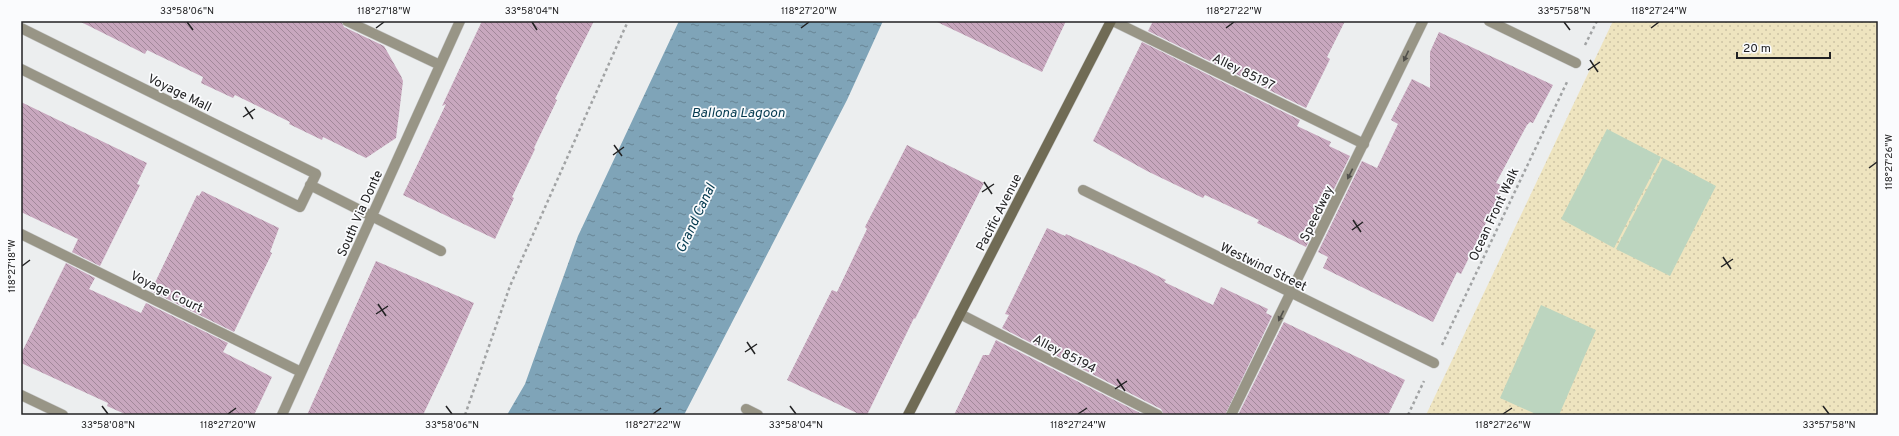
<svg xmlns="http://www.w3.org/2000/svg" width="1899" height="436" viewBox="0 0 1899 436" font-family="Overpass,sans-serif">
	<defs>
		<pattern id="sand-dots" width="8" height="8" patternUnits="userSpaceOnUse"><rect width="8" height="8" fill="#eee4bf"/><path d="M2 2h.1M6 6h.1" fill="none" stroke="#ccc3a4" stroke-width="1.8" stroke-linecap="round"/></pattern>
		<pattern id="water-ripples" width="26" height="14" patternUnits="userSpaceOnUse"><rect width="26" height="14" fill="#7fa4b8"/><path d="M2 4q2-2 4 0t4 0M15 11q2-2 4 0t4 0" fill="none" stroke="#688595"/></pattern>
		<pattern id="building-back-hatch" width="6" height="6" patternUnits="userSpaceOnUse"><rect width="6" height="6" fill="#c8a7be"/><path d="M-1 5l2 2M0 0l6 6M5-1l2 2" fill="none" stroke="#a2889a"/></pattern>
	</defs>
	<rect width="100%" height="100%" fill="#eceeef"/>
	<path fill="url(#sand-dots)" d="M1613 21H1878V415H1426Z"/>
	<path fill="#bcd5bf" d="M1607 129 1661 157 1614 248 1561 219Z
		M1663 158 1716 186 1670 276 1616 249Z
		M1541 305 1596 330 1559 415H1538L1500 398Z"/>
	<path fill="url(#water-ripples)" d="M679 21H883L847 100 684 415H507L525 384 578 236Z"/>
	<path fill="url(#building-back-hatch)" d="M79 21H341L344 27 384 46 401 76 403 81 396 138 366 158 323 137 322 140 289 124 290 122 235 95 233 98 201 83 203 77 147 50 145 54Z
		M482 21H594L555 99 557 100 534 148 535 149 512 197 514 198 495 239 403 195 446 104 442 106Z
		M935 21H1066L1042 72Z
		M1153 21H1345L1327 57 1330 59 1306 108 1148 31Z
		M1439 32 1553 85 1533 123 1530 122 1527 125 1496 183 1504 186 1461 274 1457 272 1433 322 1323 268 1328 257 1318 252 1362 161 1377 168 1398 124 1391 120 1412 79 1430 88V52Z
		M1142 42 1300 120 1297 126 1331 142 1329 146 1350 156 1306 247 1257 223 1259 220 1205 195 1203 198 1147 171 1093 141Z
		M21 102 147 163 137 184 140 185 100 266 72 252 78 239 21 212Z
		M907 145 984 183 915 319 914 318 867 415H861L787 380 832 290 837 292 867 229 865 227Z
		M202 191 279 228 270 252 272 253 234 332 151 291 197 195 199 196Z
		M1047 228 1065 236 1066 234 1142 268 1166 280 1164 282 1213 305 1221 287 1268 309 1266 313 1272 316 1225 415H1164L1161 409 1002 328 1009 315 1005 314Z
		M376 261 474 303 448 362 423 415H307Z
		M66 263 95 278 89 289 141 313 146 303 228 343 223 352 272 377 254 415H127L107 406 108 403 21 363V354Z
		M1284 322 1405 380 1388 415H1238Z
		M996 340 1144 415H954L983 355H989Z"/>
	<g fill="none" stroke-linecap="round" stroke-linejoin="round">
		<g stroke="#c8c9ca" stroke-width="11">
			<path id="lane" d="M1113 21 1364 144
				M1489 21 1576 63
				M1083 190 1434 363
				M960 314 1158 415
				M746 409 758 415"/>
		</g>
		<g stroke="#c8c9ca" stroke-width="11">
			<path id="street" d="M347 21 440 65
				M21 28 316 174 300 207 21 69
				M310 185 441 251
				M21 234 301 372
				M21 395 63 415
				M282 415 460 21
				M1231 415 1423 21"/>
		</g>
		<g stroke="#c8c9ca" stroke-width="11">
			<path id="secondary" d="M908 415 1111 21"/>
		</g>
		<path stroke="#a1a3a4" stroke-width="2.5" stroke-dasharray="3 3" stroke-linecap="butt" d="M1585 45 1597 21
			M1442 345 1567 82
			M465 415 510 286 628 21
			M1408 415 1424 381"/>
		<use href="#lane" stroke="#989586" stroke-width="10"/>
		<use href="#street" stroke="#989586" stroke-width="10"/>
		<use href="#secondary" stroke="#706b55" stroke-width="10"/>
	</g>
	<defs><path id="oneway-solid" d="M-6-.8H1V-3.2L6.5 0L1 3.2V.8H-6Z"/></defs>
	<g fill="#51504b">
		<use href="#oneway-solid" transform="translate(1406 56) rotate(115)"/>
		<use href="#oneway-solid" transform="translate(1350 174) rotate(116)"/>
		<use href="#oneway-solid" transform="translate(1281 316) rotate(116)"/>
	</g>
	<path fill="none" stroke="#222223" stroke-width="1.5" d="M187 22 193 30M532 22 537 30M1564 22 1570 30M376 28 384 22M801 28 809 22M1226 28 1234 22M1651 28 1659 22M1590 60 1598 72M1588 70 1600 62M245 107 253 119M243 117 255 109M614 145 622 156M613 155 624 147M1869 168 1877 162M984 182 992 194M982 192 994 184M1353 220 1361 232M1352 230 1363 222M1723 257 1731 269M22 266 30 260M1721 267 1733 259M378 304 386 316M376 314 388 306M747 342 755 354M745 352 757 344M1117 379 1125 391M1115 389 1127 381M102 406 108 414M446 406 452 414M790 406 796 414M1823 406 1829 414M228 414 236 408M653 414 661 408M1078 414 1087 408M1503 414 1512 408"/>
	<g text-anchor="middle" stroke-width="3.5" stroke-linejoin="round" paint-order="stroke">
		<g font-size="13" fill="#222223" stroke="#fafbfd">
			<text transform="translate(1244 71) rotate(26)" y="5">Alley 85197</text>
			<text transform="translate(180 92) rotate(26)" y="5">Voyage Mall</text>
			<text transform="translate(998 212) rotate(-63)" y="5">Pacific Avenue</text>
			<text transform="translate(359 213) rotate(-66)" y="5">South Via Donte</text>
			<text transform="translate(1316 213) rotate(-64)" y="5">Speedway</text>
			<text transform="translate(1493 214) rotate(-65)" y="5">Ocean Front Walk</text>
			<text transform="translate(1264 266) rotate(26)" y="5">Westwind Street</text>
			<text transform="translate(167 291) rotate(26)" y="5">Voyage Court</text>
			<text transform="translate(1065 353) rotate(27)" y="5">Alley 85194</text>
		</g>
		<g font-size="14" font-style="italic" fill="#043a4f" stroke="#fafbfd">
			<text x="738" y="117">Ballona Lagoon</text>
			<text transform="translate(695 218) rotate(-65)" y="5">Grand Canal</text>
		</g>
	</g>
	<rect width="1899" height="436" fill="none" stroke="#fafbfd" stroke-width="44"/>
	<path d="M1737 52v6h93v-6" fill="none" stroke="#222223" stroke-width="2"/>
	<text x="1743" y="52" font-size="12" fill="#222223" stroke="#fafbfd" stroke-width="3" paint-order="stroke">20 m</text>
	<rect x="22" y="22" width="1855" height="392" fill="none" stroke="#222223" stroke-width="1.5"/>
	<g font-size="10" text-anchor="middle" fill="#222223">
		<text x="187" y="14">33°58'06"N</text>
		<text x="384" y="14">118°27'18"W</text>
		<text x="532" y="14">33°58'04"N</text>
		<text x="809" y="14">118°27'20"W</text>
		<text x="1234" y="14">118°27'22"W</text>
		<text x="1564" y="14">33°57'58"N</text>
		<text x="1659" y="14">118°27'24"W</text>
		<text transform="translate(1888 162) rotate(-90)" y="4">118°27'26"W</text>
		<text transform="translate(11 266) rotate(-90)" y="4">118°27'18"W</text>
		<text x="108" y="428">33°58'08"N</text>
		<text x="228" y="428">118°27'20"W</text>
		<text x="452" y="428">33°58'06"N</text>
		<text x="653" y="428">118°27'22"W</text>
		<text x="796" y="428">33°58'04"N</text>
		<text x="1078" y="428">118°27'24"W</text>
		<text x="1503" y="428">118°27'26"W</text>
		<text x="1829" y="428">33°57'58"N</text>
	</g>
</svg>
